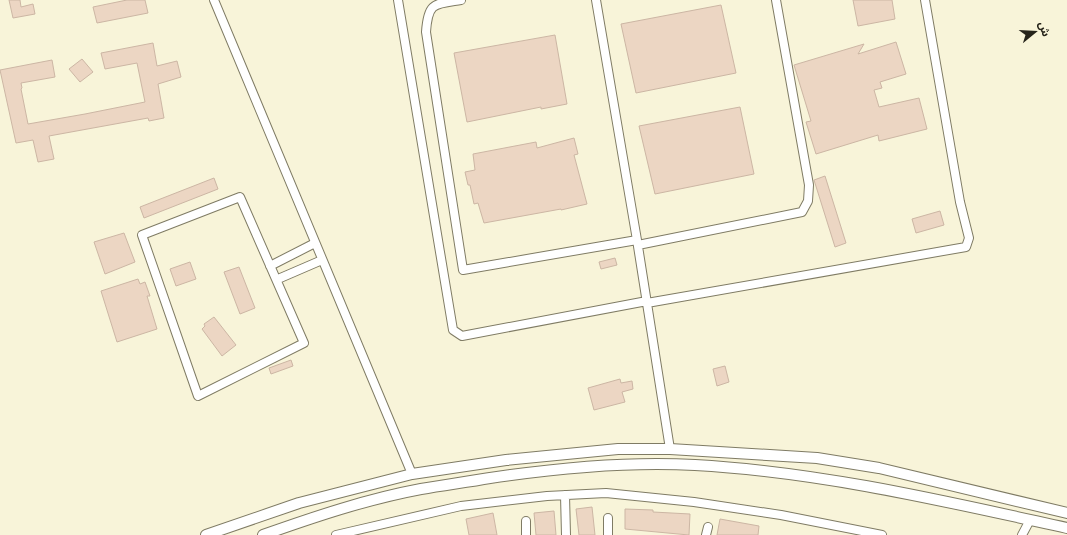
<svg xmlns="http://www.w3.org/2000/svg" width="1067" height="535" viewBox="0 0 1067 535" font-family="Mulish,'Noto Sans Arabic',sans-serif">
	<rect width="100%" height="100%" fill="#f8f4d9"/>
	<path fill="#ecd6c3" stroke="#ccb6a4" d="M9 0H20L21 7 33 4 35 14 13 18Z
		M127 0H145L148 13 97 23 93 7Z
		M853 0H892L895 19 858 26Z
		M721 5 736 73 636 93 621 24Z
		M555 35 567 104 541 109V107L467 122 454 53Z
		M896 42 906 74 880 82 882 88 874 90 879 107 919 98 927 129 879 141 878 135 816 154 806 122 811 121 794 65 864 44 858 54Z
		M153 43 157 66 177 61 181 77 158 84 164 118 149 121 148 118 49 136 54 159 38 162 33 140 16 143 0 70 52 60 55 77 21 83 22 88 21 89 28 124 85 114 145 102 137 63 105 69 101 53Z
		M82 59 93 72 80 82 69 69Z
		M740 107 754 174 655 194 639 126Z
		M574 138 578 154 574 155 587 204 561 210V209L484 223 478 203 474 204 470 185H468L465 172 475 170 473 154 536 142 537 148Z
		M825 176 846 243 835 247 814 180Z
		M214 178 218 189 144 218 140 207Z
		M940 211 944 225 916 233 912 219Z
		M124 233 135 262 105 274 94 242Z
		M615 258 617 265 601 269 599 262Z
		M190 262 196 279 176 286 170 269Z
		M239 267 255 308 240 314 224 272Z
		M138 279 140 284 145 282 150 296H147L157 329 117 342 101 291Z
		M214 317 236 345 222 356 202 329 205 326 204 324Z
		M291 360 293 366 271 374 269 368Z
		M725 366 729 382 717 386 713 369Z
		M620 379 621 383 632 381 633 389 622 392 625 402 594 410 588 388Z
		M592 507 595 535H579L576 509Z
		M625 509 653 510V512L690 514 689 535 625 529Z
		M554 511 556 535H536L534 513Z
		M493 513 497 535H469L466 519Z
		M720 519 759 526 758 535H717Z"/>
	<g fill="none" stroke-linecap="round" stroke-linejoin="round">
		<g stroke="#7f7b64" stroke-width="10">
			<path id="minor" d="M214 0 412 474
				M398 0 453 330 462 336 647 301
				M461 0C434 4 428 2 426 32L463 270 637 240
				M596 0 637 240 670 449
				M240 197 304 343 198 396 142 235Z
				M638 245 802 212 808 201 809 185 776 0
				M270 266 315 243
				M278 279 322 260
				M647 303 966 247 969 238 960 202 925 0
				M565 495 566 535
				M608 518V535
				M336 535 461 506 547 496 606 493 694 502 781 515 882 535
				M526 535V521
				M706 535 708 527
				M1022 535 1030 520"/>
		</g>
		<g stroke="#7f7b64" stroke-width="12">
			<path id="tertiary" d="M206 535 299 503 412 474 506 460 618 449H670L817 458 879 468 1067 513
				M263 535C314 517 367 499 421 489 444 485 467 482 490 478 557 468 626 461 695 465 821 472 944 501 1067 528"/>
		</g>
		<use href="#minor" stroke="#fff" stroke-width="8"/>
		<use href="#tertiary" stroke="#fff" stroke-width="10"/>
	</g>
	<g transform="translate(1035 32) rotate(72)" stroke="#f8f4d9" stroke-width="3" paint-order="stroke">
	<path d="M0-3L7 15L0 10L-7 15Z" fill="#26241a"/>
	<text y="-6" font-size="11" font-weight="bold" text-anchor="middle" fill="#26241a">ش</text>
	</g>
</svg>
